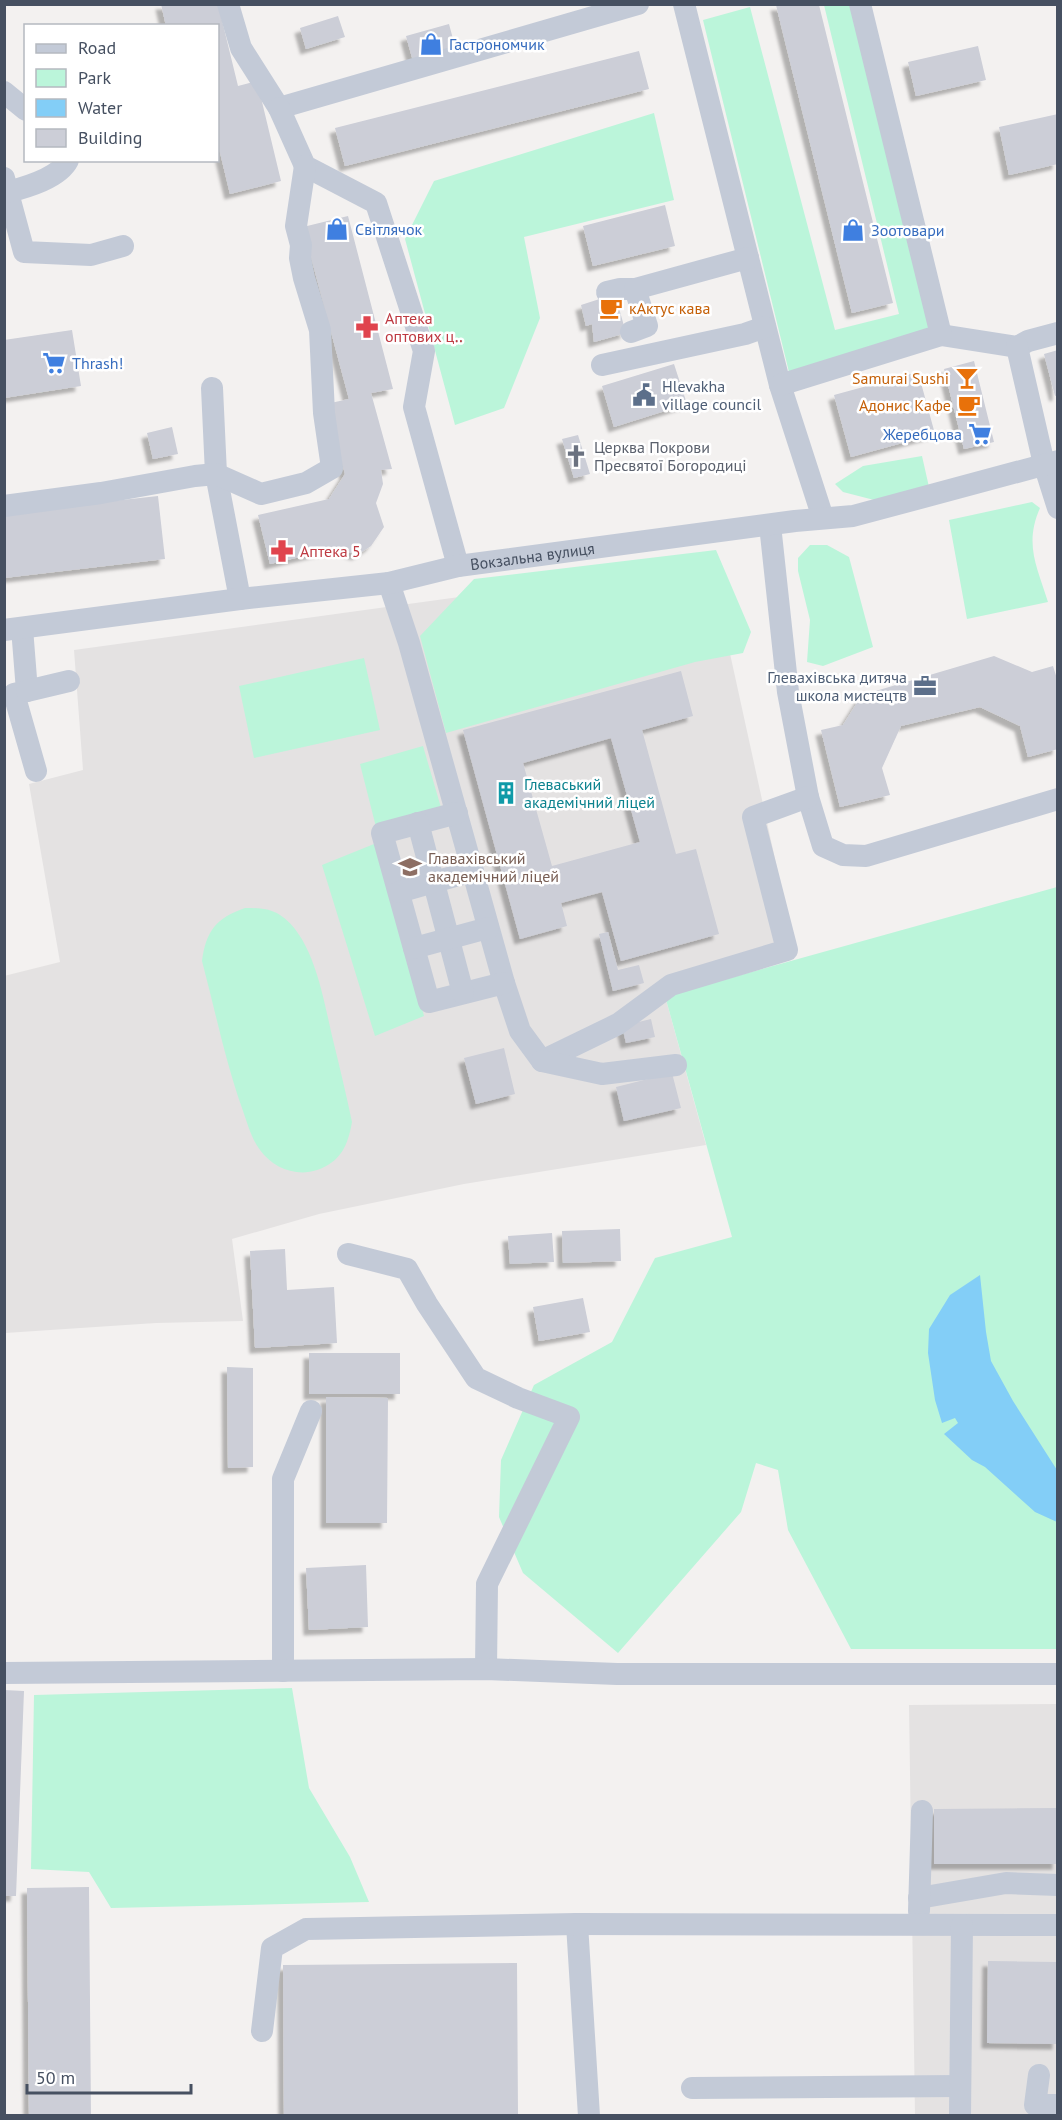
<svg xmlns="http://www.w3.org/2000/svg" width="1062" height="2120" viewBox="0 0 1062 2120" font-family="'PT Sans',sans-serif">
	<defs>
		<filter id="shadow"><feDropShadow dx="-5.5" dy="5.5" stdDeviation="1.5" flood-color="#0004"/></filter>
	</defs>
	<rect width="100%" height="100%" fill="#f3f1f0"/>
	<path fill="#e4e2e2" d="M721 561 720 608 795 950 665 996 706 1145 464 1184 319 1214 232 1239 243 1321 156 1323 5 1333 4 976 60 962 29 784 83 770 74 650Z
		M1057 1704V2115H915L909 1705Z"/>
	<path fill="#bbf5da" d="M824 5H854L931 333 789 372 703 20 750 7 835 330 899 314Z
		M654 113 674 200 524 237 540 318 504 408 455 425 405 239 434 181Z
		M922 456 929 487 878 501 843 492 835 484 863 466Z
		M1032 502 1040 508C1024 544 1037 567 1048 602L967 619 949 520Z
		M810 545H827L849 557 873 647 823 666 807 662 810 620 798 571V558Z
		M716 550 751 632 743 653 695 662 446 733 420 636 474 579Z
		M364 658 380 730 254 758 239 686Z
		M423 746 442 811 376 827 360 764Z
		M379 842 424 1016 375 1036 322 865Z
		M1057 887V1649H851L788 1530 778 1470 756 1463 741 1512 618 1653 523 1573 499 1517 501 1460 534 1385 612 1342 655 1258 732 1237 665 996Z
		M245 908C257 908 269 908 280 915 315 938 324 1003 333 1040 340 1068 346 1094 352 1122 348 1145 341 1162 317 1170 296 1177 273 1168 260 1150 251 1138 247 1122 242 1108 225 1060 215 1010 202 961 206 931 216 918 245 908Z
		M292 1688 309 1788 350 1857 369 1902 111 1908 89 1872 31 1869 34 1695Z"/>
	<path fill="#83cef7" d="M980 1275 986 1332 991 1361 1013 1401 1057 1470V1522L1035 1512 985 1467 972 1460 944 1434 958 1423 955 1418 942 1423 935 1400 928 1353 929 1329 950 1295Z"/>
	<path fill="#ccced7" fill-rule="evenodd" filter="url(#shadow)" d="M161 4H218L238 86 257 81 281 181 230 194 218 144V26H166Z
		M776 5H819L893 303 852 313Z
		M338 16 345 37 306 49 300 28Z
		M449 24 456 50 413 61 406 36Z
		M978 46 986 80 916 96 908 62Z
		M639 51 649 89 345 166 335 128Z
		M1058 114V164L1009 175 999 127Z
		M665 205 675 246 593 266 583 226Z
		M348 216 393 389 371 393 392 469 381 470 383 484 376 503 384 527 371 546 357 555 338 548 270 564 258 515 329 499 345 474 326 404 349 399 303 227Z
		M615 294 626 333 594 342 592 324 586 326 581 305Z
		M72 330 81 386 4 398V340Z
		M1058 350V395L1055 396 1044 354Z
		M974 361 994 442 964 449 944 369Z
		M674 364 687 404 614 427 602 386Z
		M918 372 935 434 851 457 834 395Z
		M172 427 178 454 153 459 147 433Z
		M578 435 590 474 574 478 562 439Z
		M158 496 165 559 4 578V513Z
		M994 656 1032 672 1053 666 1058 682V749L1028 757 1020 726 980 707 901 726 882 768 890 795 840 807 821 730 843 725 862 695Z
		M681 671 693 716 642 730 676 854 696 849 719 934 621 961 602 892 561 903 567 926 520 939 463 730ZM611 738 640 842 552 866 523 763Z
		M608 932 618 970 639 965 644 983 613 991 599 934Z
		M651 1019 655 1037 626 1043 622 1026Z
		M504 1048 515 1094 476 1104 464 1058Z
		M672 1073 681 1108 624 1121 616 1087Z
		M620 1229 621 1261 563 1263 562 1231Z
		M552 1233 554 1262 510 1264 508 1236Z
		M285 1249 287 1290 334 1287 337 1343 255 1348 250 1251Z
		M583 1298 590 1332 539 1341 533 1307Z
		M309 1353H400V1394H309Z
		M227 1367 253 1368V1467L228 1468Z
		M326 1397 388 1398 387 1523H326Z
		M366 1565 368 1627 309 1630 306 1568Z
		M4 1690 24 1691 16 1896H4Z
		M1058 1808V1864H934V1809Z
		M89 1887 91 2116H29L27 1888Z
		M988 1961 1058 1962V2044L987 2043Z
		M517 1963 518 2116H284L283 1965Z"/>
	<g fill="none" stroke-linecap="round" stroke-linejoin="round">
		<g stroke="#c3cad7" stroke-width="22">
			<path d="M228 4 241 48 279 108 638 4"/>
			<path d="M684 4 780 385 823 518"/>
			<path d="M4 92 26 110"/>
			<path d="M279 108 305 166 376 203 424 351 414 407 458 566"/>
			<path d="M4 178 24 252 91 255 123 246"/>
			<path d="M8 192C27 187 59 178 68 160"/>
			<path d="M607 292 620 289H635"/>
			<path d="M631 332 647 326 635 289 748 258"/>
			<path d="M941 335 1017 347 1028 341 1058 333"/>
			<path d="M1017 347 1044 464 1058 508"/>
			<path d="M602 365 745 334 765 327"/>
			<path d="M780 385 941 335 860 4"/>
			<path d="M212 388 216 474 240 599"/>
			<path d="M4 506 101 493 195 476 216 474 261 494 306 483 332 468 324 413 320 330 304 278 300 258 301 245 296 226 305 166"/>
			<path d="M770 525 788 692 808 797 823 846 843 855 866 856 1058 799"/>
			<path d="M389 583 409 643 504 983 520 1031 542 1061 618 1024 671 985 787 950 753 817 808 797"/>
			<path d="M22 628 27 691 14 694 36 771"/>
			<path id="s1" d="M4 630 240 599 389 583 458 566 795 521 853 516 1058 461"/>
			<path d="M27 691 69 681"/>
			<path d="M457 813 382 833 429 1002 504 983"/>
			<path d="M418 823 463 993"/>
			<path d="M399 892 473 871"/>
			<path d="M414 948 488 928"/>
			<path d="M542 1061 602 1074 676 1065"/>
			<path d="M348 1254 407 1269 427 1304 476 1378 518 1398 569 1417 487 1584 486 1669"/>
			<path d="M283 1671V1479L311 1411"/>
			<path d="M4 1673 486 1669 617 1674H1058"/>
			<path d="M919 1898 1006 1883 1058 1885"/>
			<path d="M919 1911 922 1811"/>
			<path d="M577 1924 589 2116"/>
			<path d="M262 2031 272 1948 306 1929 577 1924 1058 1925"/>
			<path d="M1039 2075 1035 2105H1058"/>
			<path d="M692 2088 960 2086"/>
			<path d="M960 2116 962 1925"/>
		</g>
	</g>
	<defs>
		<g id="shop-bare" transform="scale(1.8)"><path d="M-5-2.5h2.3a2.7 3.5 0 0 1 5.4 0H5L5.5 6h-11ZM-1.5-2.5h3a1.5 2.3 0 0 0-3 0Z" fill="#3f7fe0" stroke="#fff" stroke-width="2.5" paint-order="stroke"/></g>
		<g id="cafe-bare" transform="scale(1.8)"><path d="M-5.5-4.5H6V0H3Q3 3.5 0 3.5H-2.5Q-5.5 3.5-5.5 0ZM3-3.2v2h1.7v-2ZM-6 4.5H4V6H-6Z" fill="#e8710a" stroke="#fff" stroke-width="2.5" paint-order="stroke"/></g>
		<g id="pharmacy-bare" transform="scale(1.8)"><path d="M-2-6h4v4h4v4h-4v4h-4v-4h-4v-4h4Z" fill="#e0444e" stroke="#fff" stroke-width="2.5" paint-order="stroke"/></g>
		<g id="supermarket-bare" transform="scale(1.8)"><path d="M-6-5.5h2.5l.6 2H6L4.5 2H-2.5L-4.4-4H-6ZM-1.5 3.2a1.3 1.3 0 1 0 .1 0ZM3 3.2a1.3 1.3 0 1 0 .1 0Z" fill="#3f7fe0" stroke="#fff" stroke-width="2.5" paint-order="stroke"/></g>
		<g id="bar-bare" transform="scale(1.8)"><path d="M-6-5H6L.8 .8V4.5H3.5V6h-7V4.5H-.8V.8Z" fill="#e8710a" stroke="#fff" stroke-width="2.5" paint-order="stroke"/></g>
		<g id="civic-bare" transform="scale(1.8)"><path d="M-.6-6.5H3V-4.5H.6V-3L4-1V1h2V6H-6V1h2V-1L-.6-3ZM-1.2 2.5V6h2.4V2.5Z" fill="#5c6f8a" stroke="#fff" stroke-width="2.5" paint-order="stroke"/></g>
		<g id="church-bare" transform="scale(1.8)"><path d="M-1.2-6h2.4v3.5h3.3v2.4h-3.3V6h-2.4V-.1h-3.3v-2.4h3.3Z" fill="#6b7280" stroke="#fff" stroke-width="2.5" paint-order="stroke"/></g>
		<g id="office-bare" transform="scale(1.8)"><path d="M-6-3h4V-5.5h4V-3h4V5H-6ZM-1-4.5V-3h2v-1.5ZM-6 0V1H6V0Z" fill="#5c6f8a" stroke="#fff" stroke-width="2.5" paint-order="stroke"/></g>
		<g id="building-bare" transform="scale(1.8)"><path d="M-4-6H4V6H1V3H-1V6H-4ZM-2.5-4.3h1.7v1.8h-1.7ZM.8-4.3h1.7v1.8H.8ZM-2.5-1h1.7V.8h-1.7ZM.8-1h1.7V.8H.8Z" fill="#0f9aa8" stroke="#fff" stroke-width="2.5" paint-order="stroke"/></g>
		<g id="school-bare" transform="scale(1.8)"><path d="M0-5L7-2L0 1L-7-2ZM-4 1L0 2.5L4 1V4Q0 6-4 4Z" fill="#8d6e63" stroke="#fff" stroke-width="2.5" paint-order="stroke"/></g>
	</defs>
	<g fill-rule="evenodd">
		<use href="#shop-bare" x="431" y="44"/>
		<use href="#shop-bare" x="337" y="229"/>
		<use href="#shop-bare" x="853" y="230"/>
		<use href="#cafe-bare" x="611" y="308"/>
		<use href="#pharmacy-bare" x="367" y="327"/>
		<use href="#supermarket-bare" x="54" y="363"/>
		<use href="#bar-bare" x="967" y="378"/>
		<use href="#civic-bare" x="644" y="395"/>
		<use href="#cafe-bare" x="969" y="405"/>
		<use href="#supermarket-bare" x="980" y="434"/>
		<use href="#church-bare" x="576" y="456"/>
		<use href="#pharmacy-bare" x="282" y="551"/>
		<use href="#office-bare" x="925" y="686"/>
		<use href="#building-bare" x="506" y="793"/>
		<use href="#school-bare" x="410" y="867"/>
	</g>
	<g text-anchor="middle" stroke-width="5" stroke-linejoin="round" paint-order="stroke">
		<g font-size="16" fill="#366cbe" stroke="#fff" text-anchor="start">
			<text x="449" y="50">Гастрономчик</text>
			<text x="355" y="235">Світлячок</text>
			<text x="871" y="236">Зоотовари</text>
			<text x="72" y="369">Thrash!</text>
			<text x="962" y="440" text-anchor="end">Жеребцова</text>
		</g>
		<g font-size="16" fill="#c56008" stroke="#fff" text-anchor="end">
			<text x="629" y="314" text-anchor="start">кАктус кава</text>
			<text x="949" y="384">Samurai Sushi</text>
			<text x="951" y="411">Адонис Кафе</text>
		</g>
		<g font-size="16" fill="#be3a42" stroke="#fff" text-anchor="start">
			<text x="385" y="324">Аптека<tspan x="385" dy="18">оптових ц‥</tspan></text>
			<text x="300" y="557">Аптека 5</text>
		</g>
		<g font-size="16" fill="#4e5e75" stroke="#fff" text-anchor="start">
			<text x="662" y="392">Hlevakha<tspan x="662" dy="18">village council</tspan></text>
			<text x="907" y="683" text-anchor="end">Глевахівська дитяча<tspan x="907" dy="18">школа мистецтв</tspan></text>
		</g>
		<g font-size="16" fill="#5b616d" stroke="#fff" text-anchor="start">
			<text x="594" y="453">Церква Покрови<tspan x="594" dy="18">Пресвятої Богородиці</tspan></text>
		</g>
		<g font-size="16" fill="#465061" stroke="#fff">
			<text dy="6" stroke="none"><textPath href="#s1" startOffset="534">Вокзальна вулиця</textPath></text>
		</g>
		<g font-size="16" fill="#0d838f" stroke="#fff" text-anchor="start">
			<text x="524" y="790">Глеваський<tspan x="524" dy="18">академічний ліцей</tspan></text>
		</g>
		<g font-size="16" fill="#785e54" stroke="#fff" text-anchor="start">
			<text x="428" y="864">Главахівський<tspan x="428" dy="18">академічний ліцей</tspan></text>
		</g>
	</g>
	<rect width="1062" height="2120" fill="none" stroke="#465061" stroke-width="12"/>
	<rect x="24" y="24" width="195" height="138" fill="#ffffff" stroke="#b5b9c0" stroke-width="1.5"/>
	<rect x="36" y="44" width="30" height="9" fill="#c3cad7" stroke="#b5b9c0" stroke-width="1.5"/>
	<text x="78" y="54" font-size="18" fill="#465061">Road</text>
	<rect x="36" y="69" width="30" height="18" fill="#bbf5da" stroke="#b5b9c0" stroke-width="1.5"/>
	<text x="78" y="84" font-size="18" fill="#465061">Park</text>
	<rect x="36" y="99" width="30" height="18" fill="#83cef7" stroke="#b5b9c0" stroke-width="1.5"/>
	<text x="78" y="114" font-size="18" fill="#465061">Water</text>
	<rect x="36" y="129" width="30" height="18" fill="#ccced7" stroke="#b5b9c0" stroke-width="1.5"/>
	<text x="78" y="144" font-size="18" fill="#465061">Building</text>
	<path d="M27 2084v9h164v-9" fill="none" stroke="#465061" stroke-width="3"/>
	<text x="36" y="2084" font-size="18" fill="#465061" stroke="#ffffff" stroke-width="4.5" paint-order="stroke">50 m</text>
</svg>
